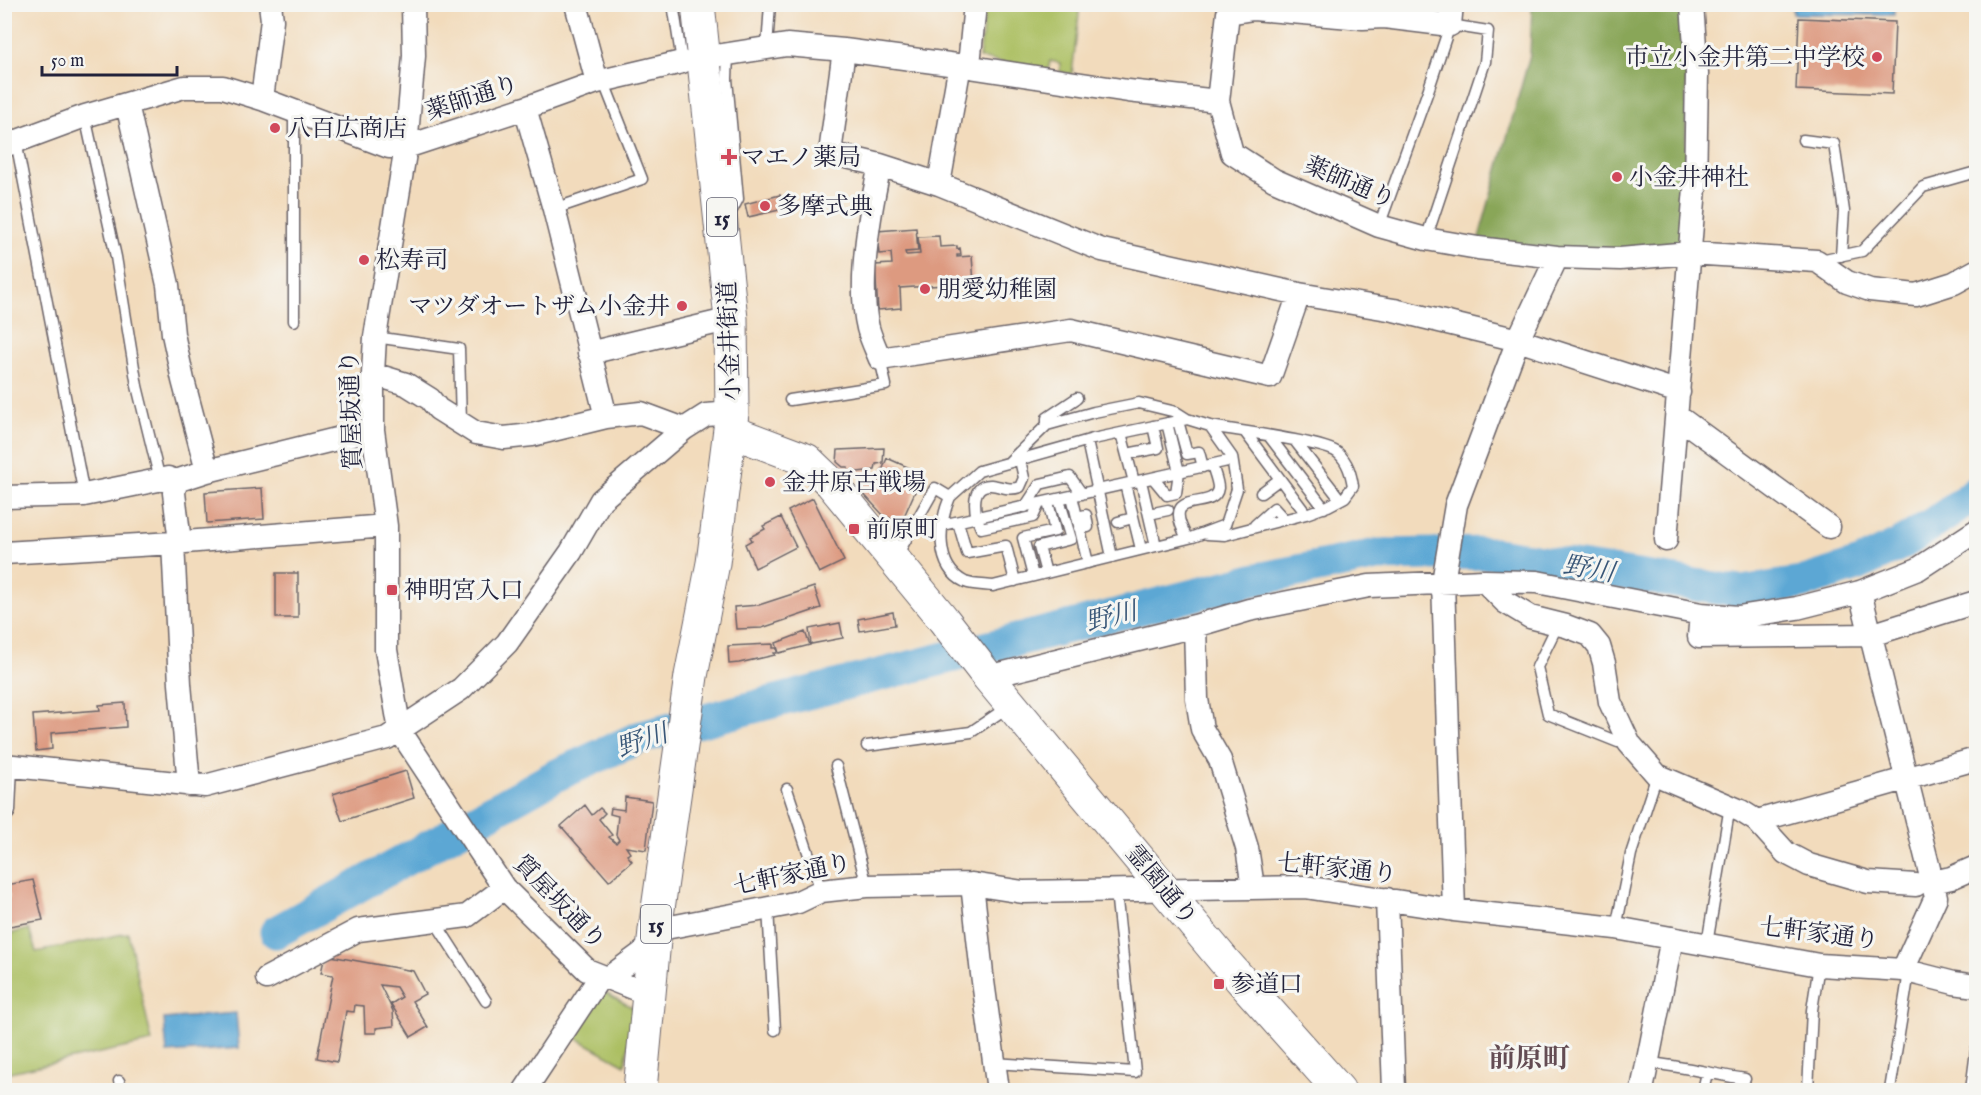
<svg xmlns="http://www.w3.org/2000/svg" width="1981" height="1095" viewBox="0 0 1981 1095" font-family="'IM FELL English','Noto Serif JP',serif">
	<rect width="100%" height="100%" fill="#f6f6f2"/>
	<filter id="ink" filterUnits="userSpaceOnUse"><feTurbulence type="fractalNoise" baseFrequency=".0167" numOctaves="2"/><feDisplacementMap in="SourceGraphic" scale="12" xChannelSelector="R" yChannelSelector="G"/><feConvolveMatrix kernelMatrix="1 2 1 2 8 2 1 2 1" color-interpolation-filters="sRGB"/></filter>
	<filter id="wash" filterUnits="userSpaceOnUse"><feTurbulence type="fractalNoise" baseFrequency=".008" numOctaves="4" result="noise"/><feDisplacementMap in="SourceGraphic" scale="24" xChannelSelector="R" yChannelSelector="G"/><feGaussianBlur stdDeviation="1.35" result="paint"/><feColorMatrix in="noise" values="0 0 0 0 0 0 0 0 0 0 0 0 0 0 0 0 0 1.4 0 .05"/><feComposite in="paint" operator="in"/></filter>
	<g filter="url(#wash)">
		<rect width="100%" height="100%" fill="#f2dbbc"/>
		<path fill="#acbf62" stroke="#67704e" stroke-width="1.5" d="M986 5H1080L1072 74 1060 72V63L1050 61 1048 72 979 58Z
			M29 929 36 952 128 933 152 1042 5 1073V935Z
			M601 990 635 1009 625 1065 569 1034Z"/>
		<path fill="#89a658" stroke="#56644a" stroke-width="1.5" d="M1532 5H1687L1685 249 1620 254 1478 241 1530 55Z"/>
		<path fill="#5ca7d4" stroke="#3f6488" stroke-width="1.5" d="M1793 5H1894V15L1793 14Z
			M236 1013 239 1048 167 1053 164 1019Z"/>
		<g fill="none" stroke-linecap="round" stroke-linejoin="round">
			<path stroke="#5ca7d4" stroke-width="33" d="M276 932 557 775 638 738 765 704 1253 580 1377 555 1490 553 1741 592 1801 583 1860 564 1903 543 1955 509 1976 492"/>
		</g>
		<g id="blocks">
			<path fill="#dd9a80" d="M1799 18 1895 22 1892 94 1796 90Z
				M780 195 784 209 748 217 745 204Z
				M916 228 918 251 905 252 906 255 920 254 918 237 939 236 940 247 957 246V249L960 248 961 255H957V257L972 256 974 283 900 288 901 308 878 310 875 265 892 264 891 253 879 254 877 231Z
				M884 448 883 463 876 464 875 470 849 473 848 467H843L837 462 838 450Z
				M887 458 923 474 901 523 883 515 860 490 864 479 877 484Z
				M262 488 264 519 207 523 205 492Z
				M813 498 844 561 819 573 788 511Z
				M781 517 796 547 755 568 745 544 752 540 750 537 765 529 763 526Z
				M276 573H298V618H276Z
				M814 587 821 608 762 628 736 629 734 607 759 605Z
				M893 612 895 625 860 631 858 619Z
				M840 623 843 638 811 644 809 629Z
				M805 632 810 645 779 653 776 643Z
				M773 644V648H777V653H774L775 655 739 663 729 664 728 646Z
				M125 703 126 727 51 733 52 749 36 751 33 715 100 710 99 705Z
				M406 771 414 798 342 821 333 794Z
				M625 797 652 801 646 850 626 847 630 853 627 855 632 861 609 881 561 826 585 805 592 815 600 808 605 813 599 819 612 835 609 837 616 843 619 840 616 835 618 816 610 814 611 808 624 810Z
				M33 880 43 920 4 927V898L10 897 6 885Z
				M325 955 413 971 425 994 412 1001 428 1027 411 1037 391 1004 402 997 396 987 380 985 393 1011 394 1026 376 1028V1033H365L364 1006 355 1005 354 1012 346 1011 337 1062 317 1058 333 975 321 973Z"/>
		</g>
	</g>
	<g filter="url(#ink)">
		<use href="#blocks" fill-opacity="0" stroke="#6b6368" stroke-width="1.5"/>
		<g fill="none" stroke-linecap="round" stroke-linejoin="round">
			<g stroke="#6b6368" stroke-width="13">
				<path id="lane" d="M673 4 682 62
					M767 48 770 4
					M728 54 727 79 738 199 729 216
					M294 111V321
					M85 116 116 257 137 386 160 480
					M1803 140 1834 144 1844 211 1841 256
					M16 141 84 495
					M554 209 642 179 603 80
					M1379 226 1428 91 1450 25 1488 31 1485 62 1426 239
					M1820 260 1862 251 1923 187 1976 172
					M375 337 459 349 461 423
					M790 400 886 385 880 359
					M1178 421 1187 454 1199 452 1203 467
					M1047 425V418L1077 398
					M1245 432 1306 514
					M1121 433 1134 482
					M1269 436 1324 508
					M1087 441 1112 557
					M1295 441 1340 499
					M1127 454 1158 448 1153 426
					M1020 460 1024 478 1020 487C1008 491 1002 486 991 485 968 484 975 516 981 528L1033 517 1039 504
					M1010 461 1047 425 1094 412 1139 403 1176 412 1187 419
					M1153 478 1167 495 1176 493 1179 472 1167 423
					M1141 481 1156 546
					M1125 484 1141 549
					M1261 493 1280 479
					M1072 496 1088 563
					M1025 507 1040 484 1070 477 1082 494
					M1149 514 1168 510
					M1077 517 1086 515 1088 527 1079 528
					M958 522 967 553 1006 546 1015 581
					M1118 522 1133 518
					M942 525 1232 460
					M1255 525 1274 508 1284 519
					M1207 534 1225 535 1306 514 1328 506 1345 497 1353 486C1351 474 1348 462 1338 453 1325 442 1232 430 1210 426
					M1187 538C1158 485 1215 514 1218 488 1218 481 1214 472 1212 465
					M896 557 935 488 950 497 979 471 1093 439 1187 419 1210 426 1232 457 1237 489 1225 525 1193 537 993 586C985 585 972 585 965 582 934 567 939 523 950 497
					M1046 573 1039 547 1071 539 1059 499
					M1033 576 1023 538 1055 531 1048 502
					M1558 624 1537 667 1548 714 1618 742 1629 743
					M867 746 971 732 1008 707
					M836 766 867 886
					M787 789 821 891
					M768 908 775 1030
					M434 920 486 1001
					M1616 928 1631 854 1657 775
					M1707 944 1730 806
					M994 1063 1135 1072 1116 891
					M1649 1063C1681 1066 1713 1074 1745 1079
					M119 1081 123 1090
					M1703 1090 1707 1073
					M1808 1090 1812 1010 1819 965
					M1890 1090 1909 972
					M1971 1090 1976 1051"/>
			</g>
			<g stroke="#6b6368" stroke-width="25">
				<path id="street" d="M413 4 414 56 406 147 375 337 373 374V430L386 526V650L400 731 504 888 587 970 635 989 650 990
					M576 4 597 82
					M844 50 830 153 880 165 939 184 1102 250 1299 294 1394 310 1518 340 1679 392
					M722 55 787 45 844 50 964 66 1128 91 1218 101 1232 153 1274 180 1379 226 1426 239 1478 248 1557 257 1620 259 1690 253 1817 261 1847 282 1870 290 1916 295 1954 283 1976 271
					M262 99 272 20 270 4
					M1218 101 1228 13 1253 9 1363 18 1384 17 1450 25 1452 4
					M525 108 554 209 606 417
					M4 146 85 116 184 87H223L262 99 389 147H406L525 108 597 82 682 62
					M880 165C870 211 857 283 868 328 871 339 876 349 880 359L1071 330 1270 377 1299 294
					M939 184 959 70 968 61 970 55 975 4
					M589 353 731 319
					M373 374 406 384 430 399 438 409 476 433 504 438 532 435 606 417 641 413 684 429
					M1677 416 1829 527
					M207 471 373 430
					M176 481 174 493 180 542
					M4 497 84 495 168 478 176 481 207 471 183 380 173 334 168 285 127 104
					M1666 540 1695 188 1697 74 1692 4
					M173 543 386 526
					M4 553 173 543 180 684 189 785
					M1484 581 1505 602 1530 617 1566 626 1590 635 1599 646 1604 663 1610 702 1629 743 1657 775 1741 811 1757 821 1786 853 1809 865 1868 882 1916 885
					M1860 592 1936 897 1903 970
					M1701 614 1699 637 1871 635 1976 602
					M1195 626 1197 699 1202 729 1220 760 1247 848 1253 887
					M988 677 1195 626 1249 610 1369 586 1484 581 1537 582 1701 614 1738 617 1797 608 1860 592 1918 569 1976 531
					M4 765 205 786 387 738 461 689 507 643 571 552 601 500 684 429 706 415 732 413
					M4 810 6 765
					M1757 821 1976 759
					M1933 882 1951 878 1976 867
					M972 884 982 974 998 1090
					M1387 899 1394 1090
					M1454 910 1443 582 1456 505 1518 340 1557 257
					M655 930 785 905 798 902 821 891 867 886 972 884 1023 892 1305 887 1454 910 1616 928 1819 965 1903 970 1954 983 1976 986
					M267 978 358 930 467 916 504 888
					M608 978 646 950 654 951
					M525 1090 600 977
					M1642 1090 1672 938"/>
			</g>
			<g stroke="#6b6368" stroke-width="34">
				<path id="secondary" d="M730 431 807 460 831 483 943 619 988 677 1225 962 1339 1090"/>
			</g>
			<g stroke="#6b6368" stroke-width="35">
				<path id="primary" d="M640 1090 655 930 691 676 713 563 732 413 731 319 698 4"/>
			</g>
			<use href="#lane" stroke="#fff" stroke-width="10"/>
			<use href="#street" stroke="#fff" stroke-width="22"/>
			<use href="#secondary" stroke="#fff" stroke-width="32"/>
			<use href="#primary" stroke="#fff" stroke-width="33"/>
		</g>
	</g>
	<g fill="#d1495b" stroke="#f6f6f2" stroke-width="2">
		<circle cx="1877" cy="57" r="6"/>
		<circle cx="275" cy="128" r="6"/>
		<path d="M726 148h6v6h6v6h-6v6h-6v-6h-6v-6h6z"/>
		<circle cx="1617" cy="177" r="6"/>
		<circle cx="765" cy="206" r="6"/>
		<circle cx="364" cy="260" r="6"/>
		<circle cx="925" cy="289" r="6"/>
		<circle cx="682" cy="306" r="6"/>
		<circle cx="770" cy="482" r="6"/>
		<rect x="848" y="523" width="12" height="12" rx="3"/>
		<rect x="386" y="584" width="12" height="12" rx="3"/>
		<rect x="1213" y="978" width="12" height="12" rx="3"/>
	</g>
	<g text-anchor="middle" stroke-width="6" stroke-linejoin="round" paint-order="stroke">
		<g fill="#f6f6f2" stroke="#626272" stroke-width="1.5">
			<rect x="707" y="198" width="30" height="38" rx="4.5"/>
			<rect x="641" y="905" width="30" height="38" rx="4.5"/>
		</g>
		<g font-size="22" font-weight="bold" fill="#22223b">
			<text x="722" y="225">15</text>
			<text x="656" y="932">15</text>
		</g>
		<g font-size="24" fill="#22223b" stroke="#f6f6f2" text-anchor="start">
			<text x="1865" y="65" text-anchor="end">市立小金井第二中学校</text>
			<text x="287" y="136">八百広商店</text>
			<text x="741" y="165">マエノ薬局</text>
			<text x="1629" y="185">小金井神社</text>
			<text x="777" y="214">多摩式典</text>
			<text x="376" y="268">松寿司</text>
			<text x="937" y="297">朋愛幼稚園</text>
			<text x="670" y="314" text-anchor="end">マツダオートザム小金井</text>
			<text x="782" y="490">金井原古戦場</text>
			<text x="866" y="537">前原町</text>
			<text x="404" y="598">神明宮入口</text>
			<text x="1231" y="992">参道口</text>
		</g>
		<g font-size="24" fill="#22223b" stroke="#f6f6f2">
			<text transform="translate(472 97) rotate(-18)" y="8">薬師通り</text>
			<text transform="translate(1350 182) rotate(23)" y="8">薬師通り</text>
			<text transform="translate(729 341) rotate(-92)" y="8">小金井街道</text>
			<text transform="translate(351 410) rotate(-92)" y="8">質屋坂通り</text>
			<text transform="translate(1337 868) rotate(6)" y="8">七軒家通り</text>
			<text transform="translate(792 874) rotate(-12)" y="8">七軒家通り</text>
			<text transform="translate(1162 885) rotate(50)" y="8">霊園通り</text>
			<text transform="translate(560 902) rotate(46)" y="8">質屋坂通り</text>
			<text transform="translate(1819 933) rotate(7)" y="8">七軒家通り</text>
		</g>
		<g font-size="26" font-style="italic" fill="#395778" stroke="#f6f6f2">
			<text transform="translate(1589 568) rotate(9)" y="9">野川</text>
			<text transform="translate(1111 616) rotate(-14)" y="9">野川</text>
			<text transform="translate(642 740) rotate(-19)" y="9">野川</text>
		</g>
		<g font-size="27" font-weight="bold" fill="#634c53" stroke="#f6f6f2">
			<text x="1529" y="1067">前原町</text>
		</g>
	</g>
	<rect width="1981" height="1095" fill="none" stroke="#f6f6f2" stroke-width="24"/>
	<path d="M42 66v9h135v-9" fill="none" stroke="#22223b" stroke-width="3"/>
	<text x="51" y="66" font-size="18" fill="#22223b" stroke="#f6f6f2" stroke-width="4.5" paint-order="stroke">50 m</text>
</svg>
